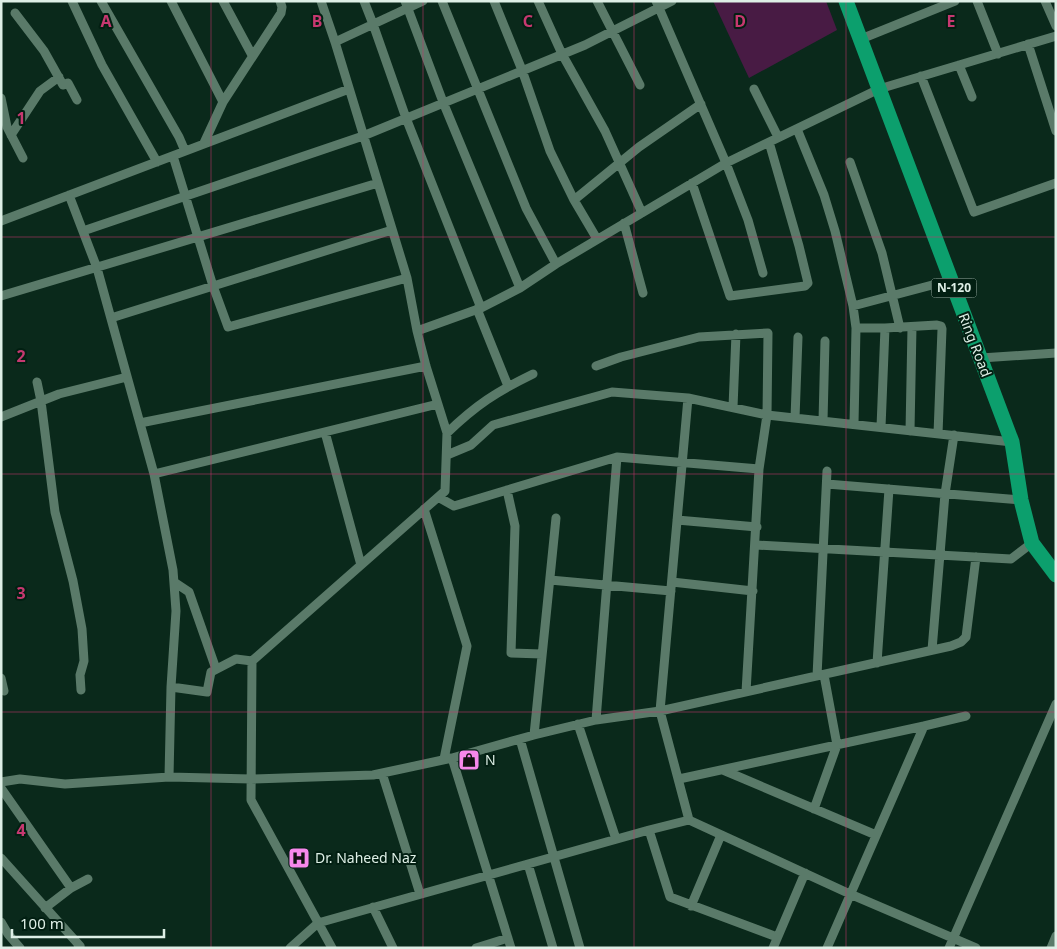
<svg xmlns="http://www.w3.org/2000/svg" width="1057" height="949" viewBox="0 0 1057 949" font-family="'Noto Sans',sans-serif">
	<rect width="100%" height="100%" fill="#0a291b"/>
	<path fill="#481b44" d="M713 1H826L837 30 749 78Z"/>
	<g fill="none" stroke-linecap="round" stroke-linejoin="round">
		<path stroke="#5a7a69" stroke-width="9" d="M72 1 102 65 157 162
			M101 1 179 137 185 151
			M171 1 223 102
			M223 1 252 55
			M321 1 335 42 407 278 417 331
			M364 1 373 24 406 118 481 308
			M405 1 443 102 520 288
			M442 1 526 208 556 264
			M494 1 522 70 550 151 574 200 597 239
			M538 1 562 54 605 131 642 213
			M597 1 640 85
			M656 1 726 163 748 220 763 273
			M977 1 998 54
			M1045 1 1056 26
			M15 13 44 51 63 85 68 83 77 100
			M861 39 955 1
			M335 42 423 1
			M1028 44 1056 131
			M959 65 972 97
			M921 76 974 212 1056 183
			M754 89 778 137
			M1 98 7 127 23 158
			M797 129 824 195 835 231 853 306 856 328 854 424
			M11 135 40 91 59 77
			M204 143 223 102 281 13 282 7 280 1
			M173 156 213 286 228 327 407 278
			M850 162 882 253 900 328
			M692 183 730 296 805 286 808 283 799 246 769 142
			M69 195 97 268 154 474 173 570 176 611 171 687 169 777
			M574 200 639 147 701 104
			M1 221 349 89
			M624 223 643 293
			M83 231 363 136 585 45 672 1
			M1 296 378 183
			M853 306 951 280
			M477 309 508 386
			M111 318 392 230
			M856 328H885L937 325 941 326 942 329 938 434
			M981 358 1056 353
			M596 366 621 357 699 337 768 333 767 415 759 469 746 692
			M37 382 41 401 55 512 73 581 82 629 84 661 80 675 81 690
			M688 398 660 711 689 820
			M733 407 736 334
			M1 417 59 394 127 377
			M795 418 798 337
			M823 421 825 341
			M140 423 426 366
			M881 427 885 328
			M910 431 912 327
			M325 432 361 565
			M447 433C476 405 496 392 533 374
			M447 455 471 445 493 425 612 392 688 398 767 415 1012 442
			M154 474 438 404
			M827 484 1021 500
			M507 490 515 526 511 653 542 654
			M438 497 454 506 617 457 759 469
			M424 509 467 646 444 759
			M677 520 757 527
			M756 545 1011 559 1032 543
			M550 580 671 591
			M174 582 189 592 216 669
			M672 582 753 591
			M932 650 945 494 954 435
			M877 663 889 489
			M817 676 827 471
			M1 678 4 691
			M171 687 207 692 211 672 236 659 252 661
			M596 720 617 457
			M578 724 616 839
			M924 726 966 716
			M534 735 556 518
			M520 739 580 948
			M452 758 511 948
			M723 770 876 835
			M382 773 420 894
			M679 779 924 726 827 948
			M1 782 20 779 65 784 169 777 251 779 373 775 452 758 534 735 596 720 660 711 951 646 961 642 966 637 976 557
			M1 788 71 888
			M814 809 837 745 824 675
			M649 830 670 897 777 937
			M1 858 80 946 78 948
			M528 864 553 948
			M691 906 721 835
			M373 907 393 948
			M45 908 71 888 88 879
			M1 922 8 934 20 948
			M290 948 318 923 649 830 689 820 850 894 976 948
			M332 948 251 800 252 661 445 491 447 433 426 366 417 331 481 308 520 288 556 264 726 163 879 89 1056 36
			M476 948 508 938
			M773 948 805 873
			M949 948 1056 704
			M1051 948 1056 936"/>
		<path stroke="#0c9f6d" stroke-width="15" d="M846 1 1012 442 1021 500 1032 543 1056 575"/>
	</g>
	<path fill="none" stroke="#c63870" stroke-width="1" stroke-opacity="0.55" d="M211 1V948M423 1V948M634 1V948M846 1V948M1 237H1056M1 474H1056M1 712H1056"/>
	<defs>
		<g id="shop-square" transform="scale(1.125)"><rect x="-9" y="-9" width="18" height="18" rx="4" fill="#f788eb" stroke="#021f12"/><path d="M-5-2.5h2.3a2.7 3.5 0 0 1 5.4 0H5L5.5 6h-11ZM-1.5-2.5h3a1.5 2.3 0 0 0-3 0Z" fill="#111"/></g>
		<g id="hospital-square" transform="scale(1.125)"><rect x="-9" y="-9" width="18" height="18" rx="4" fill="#f788eb" stroke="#021f12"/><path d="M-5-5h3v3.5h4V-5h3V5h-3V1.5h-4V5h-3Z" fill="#111"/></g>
	</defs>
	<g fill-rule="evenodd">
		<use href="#shop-square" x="469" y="760"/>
		<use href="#hospital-square" x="299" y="858"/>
	</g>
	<g text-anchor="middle" stroke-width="4" stroke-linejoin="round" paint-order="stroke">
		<rect fill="#021f12" stroke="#9cb1a6" stroke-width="1" x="931.5" y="278.5" width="45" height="19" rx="4"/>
		<g font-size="12" font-weight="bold" fill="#deefe6">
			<text x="954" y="292">N-120</text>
		</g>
		<g font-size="14" fill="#deefe6" stroke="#021f12">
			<text transform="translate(975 345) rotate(69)" y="5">Ring Road</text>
		</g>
		<g font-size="14" fill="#deefe6" stroke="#021f12" text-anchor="start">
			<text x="485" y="765">N</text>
			<text x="315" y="863">Dr. Naheed Naz</text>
		</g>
	</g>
	<g font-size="16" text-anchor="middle" font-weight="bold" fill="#c63870" stroke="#021f12" stroke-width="4" stroke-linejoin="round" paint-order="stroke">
		<text x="106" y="27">A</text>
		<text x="317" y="27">B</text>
		<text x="528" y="27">C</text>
		<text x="740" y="27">D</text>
		<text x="951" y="27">E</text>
		<text x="21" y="124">1</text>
		<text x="21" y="362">2</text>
		<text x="21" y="599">3</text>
		<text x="21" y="836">4</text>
	</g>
	<rect width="1057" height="949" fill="none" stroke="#deefe6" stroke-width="5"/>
	<path d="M12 929v8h152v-8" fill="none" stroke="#deefe6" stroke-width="2.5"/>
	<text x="20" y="929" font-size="15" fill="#deefe6" stroke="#021f12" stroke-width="4" paint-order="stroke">100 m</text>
</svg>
